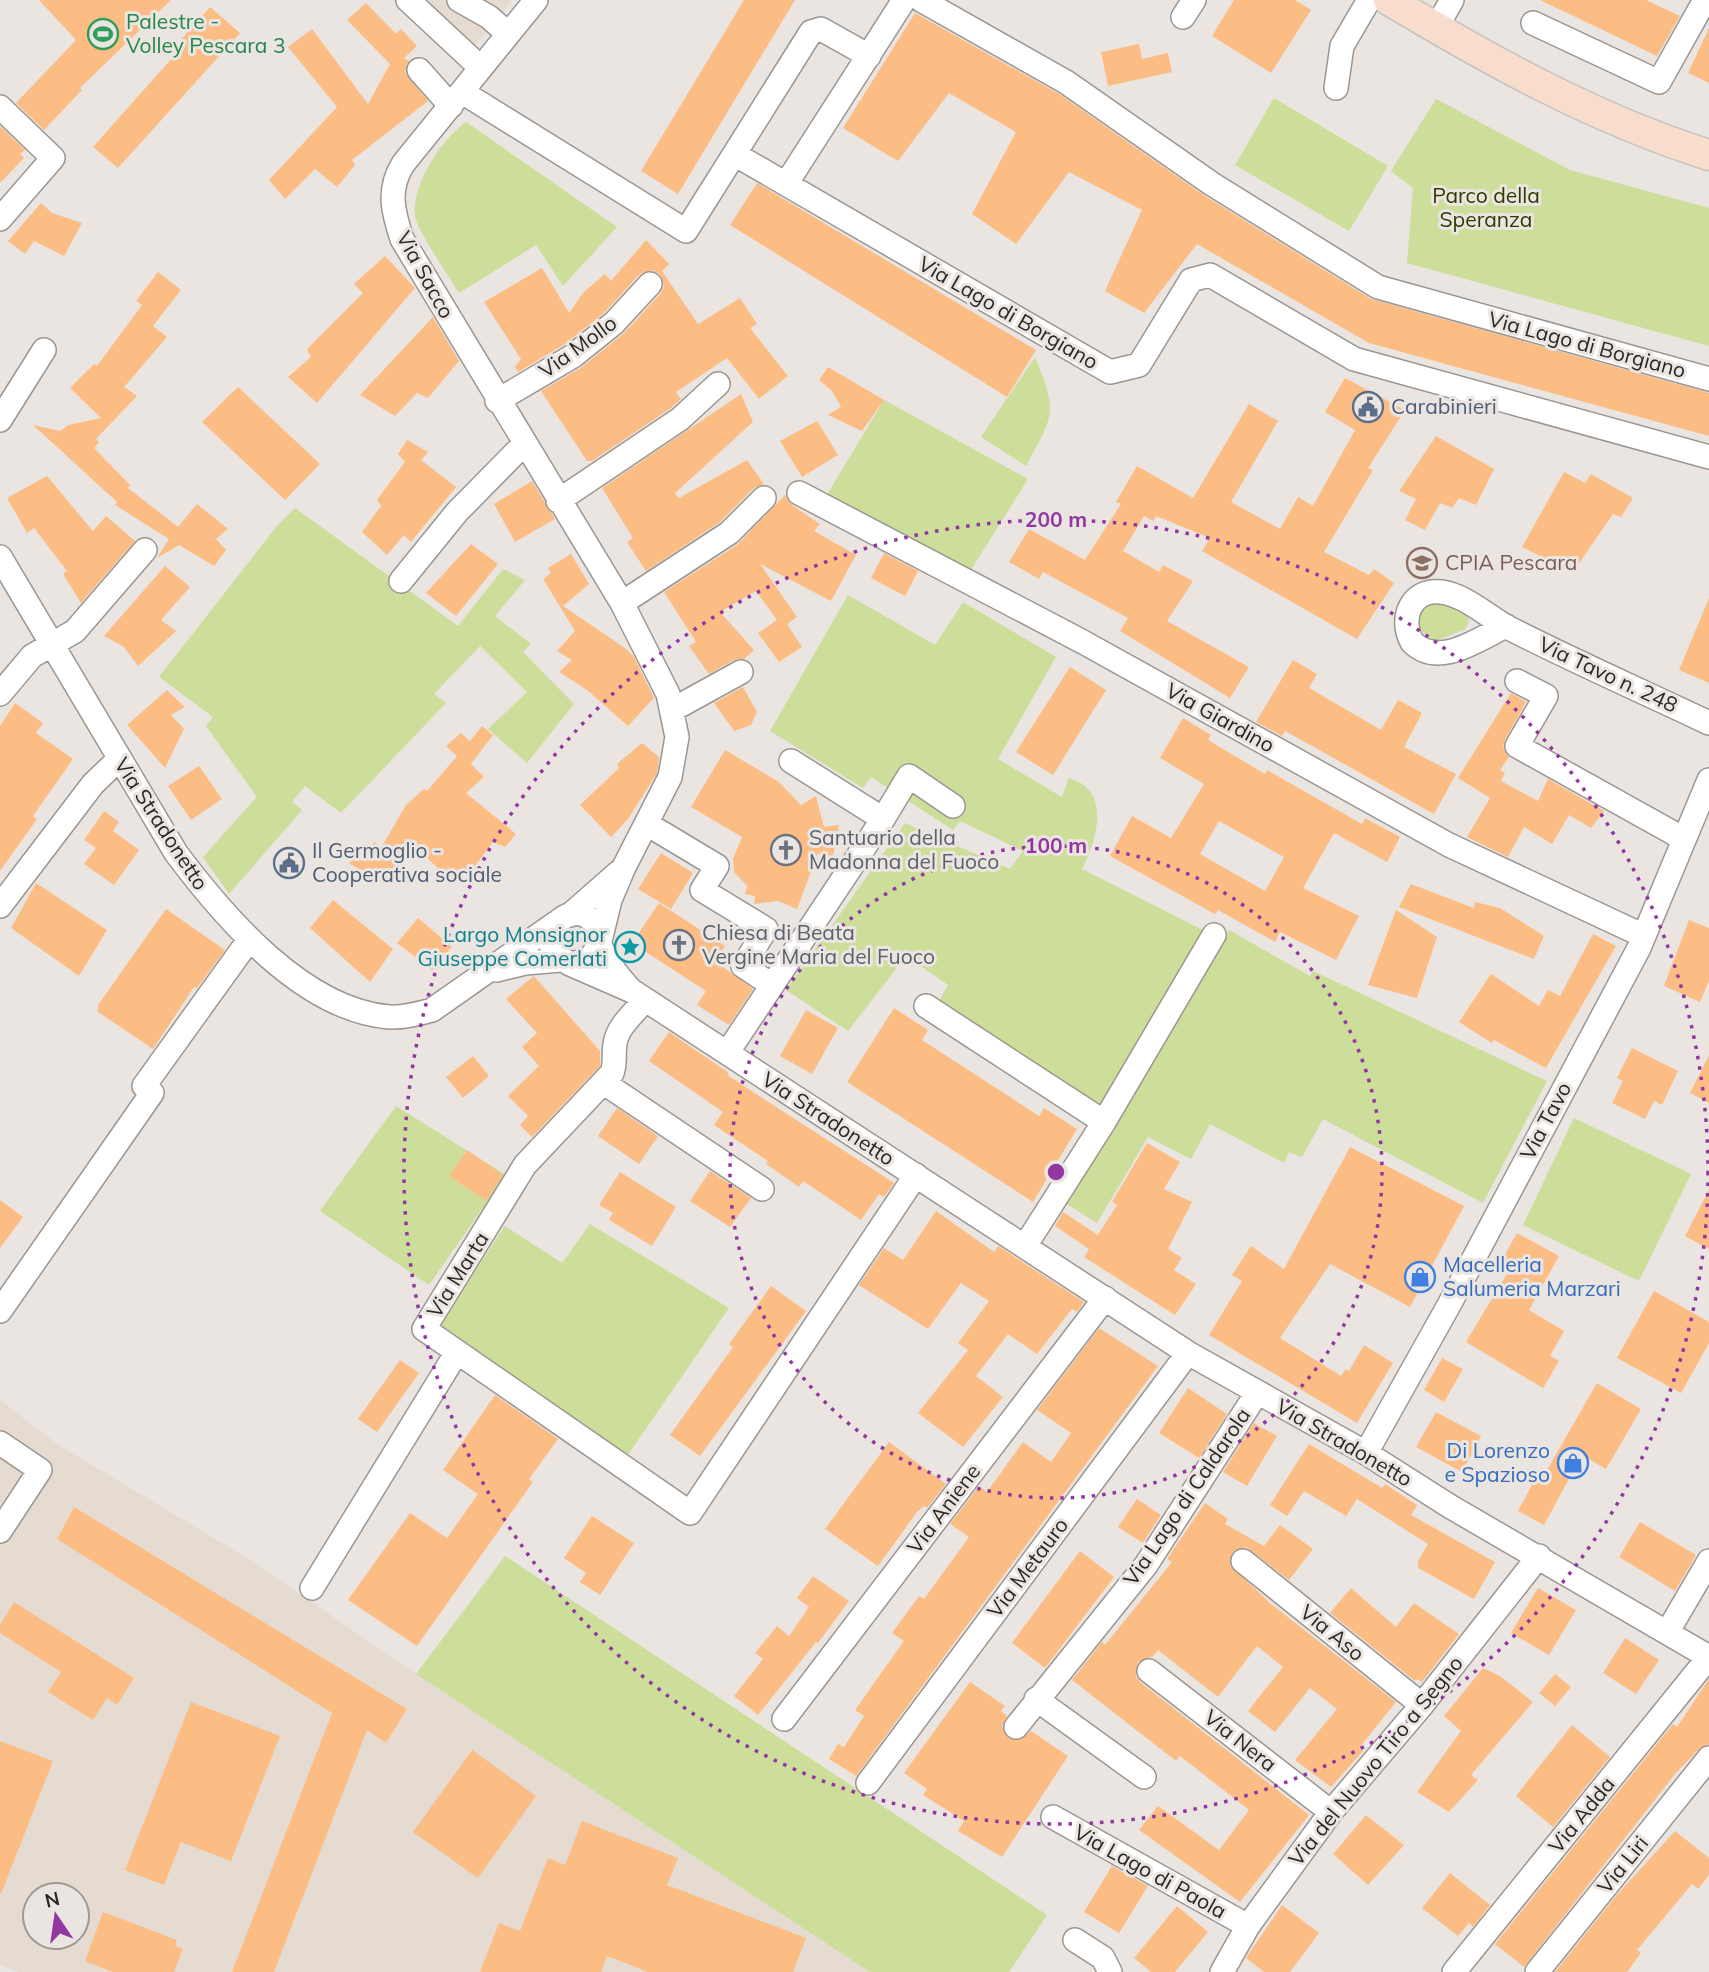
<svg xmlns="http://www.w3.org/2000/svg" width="1709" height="1972" viewBox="0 0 1709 1972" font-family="Mulish,sans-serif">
	<rect width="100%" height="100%" fill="#eae5e1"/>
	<path fill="#e6dbd1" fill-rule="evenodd" d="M424 0H512L474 47Z
		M0 1400 60 1446 252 1561 416 1674 870 1972H19L0 1965ZM35 1895H77V1937H35Z"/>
	<path fill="#cddd9a" d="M1274 98 1388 166 1349 231 1235 165Z
		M1436 99 1570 170 1709 208V346L1407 263 1413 188 1391 171Z
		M466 122 617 227 563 286 536 245 459 293C450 278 417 230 415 216 411 186 442 138 466 122Z
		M1035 357C1058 413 1054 414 1026 466L981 437Z
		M884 400 1028 479 967 576 825 498Z
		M295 508 458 626 503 569 525 580 495 616 531 644 523 652 574 704 527 763 488 729 527 692 480 646 434 694 446 703 341 813 305 786 292 802 302 810 229 894 203 857 257 797 206 726 213 717 159 677 276 527Z
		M848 595 935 645 963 602 1056 657 998 759 1062 797 1069 778C1112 790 1097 840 1082 869L1205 931 1102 1109 939 1001 948 985 906 956 848 1031 786 990 905 823 1010 869 1023 851 960 821 953 830 871 777 863 788 770 731Z
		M1441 602 1465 612 1469 619 1466 629 1435 641 1420 630 1418 618 1429 604Z
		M1229 930 1310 976 1313 971 1547 1081 1483 1203 1323 1119 1302 1157 1289 1152 1284 1163 1210 1124 1191 1159 1148 1137 1097 1223 1065 1203Z
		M396 1106 506 1175 429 1285 320 1211Z
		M1574 1118 1691 1174 1639 1281 1523 1225Z
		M590 1224 729 1308 625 1459 437 1328 505 1226 562 1263Z
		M505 1556 1047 1915 1009 1972H870L416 1674Z"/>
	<path fill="#fcbd85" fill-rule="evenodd" d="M39 0H171L80 88 82 90 44 130 16 103 76 40Z
		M744 0H795L678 194 641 171Z
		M1234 0H1295L1311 10 1271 73 1212 36Z
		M1540 0H1646L1680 16 1657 56Z
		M366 3 396 34 401 29 417 46 404 58 409 61 405 72 428 101 352 160 355 165 337 187 315 169 285 199 269 180 337 107 288 47 312 29 368 104 390 64 347 20Z
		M210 7 240 33 118 168 93 147 173 57 169 53Z
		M915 13 1059 94 1205 196 1371 299 1709 393V436L1369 343 1197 244 1144 313 1105 291 1142 210 1069 172 1016 244 972 214 1016 132 949 93 898 161 843 128Z
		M1709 28V83L1688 73Z
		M1139 44 1142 59 1168 53 1172 72 1108 86 1101 52Z
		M0 126 25 150 20 154 24 158 0 183Z
		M757 183 1036 350 1007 397 730 225Z
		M41 203 52 213 82 223 64 256 34 241 25 254 8 241Z
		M646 240 669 264 662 271 698 324 740 298 757 324 750 328 788 376 759 399 727 358 676 392 681 399 671 408 592 461H587L541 391 582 367 624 333 661 293 664 286 660 274 652 270 640 274 604 313 565 344 518 372 515 367 521 359 484 302 542 268 569 313 583 293 605 274 611 281Z
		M385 256 415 288 317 403 288 377 311 357 307 349 363 293 354 284Z
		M158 272 181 290 153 326 167 337 124 387 137 396 96 439 99 442 94 448 130 485 128 488 178 527 197 504 228 529 216 539 226 550 214 566 179 545 157 558 169 539 115 505 117 502 33 425 60 431 68 425 101 418 70 388 94 364 97 366 142 305 136 301Z
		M433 317 459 361 428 398 417 393 395 416 360 395Z
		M828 367 884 400 862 431 828 415 841 407 832 391 819 380Z
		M1345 378 1405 410 1368 468 1373 470 1324 552 1369 575 1374 569 1394 583 1357 639 1202 551 1210 538 1156 516 1153 521 1144 516 1123 551 1159 572 1163 565 1193 581 1167 621 1249 667 1230 698 1120 631 1128 618 1043 572 1039 579 1009 562 1029 529 1085 560 1121 504 1116 502 1137 466 1193 498 1249 404 1278 421 1231 502 1280 529 1298 497 1313 506 1355 430 1325 412Z
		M238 387 320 464 285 500 202 422Z
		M741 394 753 422 675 493 679 498 747 460 764 484 754 488 720 522 646 571 627 542 633 538 602 488Z
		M817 421 838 455 802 477 780 441Z
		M1436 436 1494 469 1476 505 1459 498 1452 508 1440 503 1425 530 1405 520 1416 499 1399 491Z
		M407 440 428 452 421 460 456 487 411 542 404 535 387 555 362 532 381 506 377 500 405 462 398 454Z
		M1564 472 1585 483 1591 474 1633 498 1621 517 1613 514 1573 572 1522 547Z
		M47 476 93 531 106 516 135 541 81 603 63 574 67 571 34 528 27 533 7 498Z
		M532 481 555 519 515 542 494 504Z
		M785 495 792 505 820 524 814 531 856 555 831 601 760 564 797 617 787 624 802 647 779 662 758 633 777 620 756 591 720 612 754 650 744 659 734 660 709 674 689 646 696 642 664 592 737 545Z
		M471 544 498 564 456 616 426 593Z
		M884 553 918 571 905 596 871 578Z
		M571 554 589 584 563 606 625 648 634 657 654 698 628 726 587 690 559 672 572 660 557 651 575 631 543 579 551 573 548 568Z
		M165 566 190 587 161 620 176 631 138 666 124 647 104 636Z
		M1709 598V683L1679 670Z
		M1293 660 1317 674 1309 688 1381 730 1398 700 1422 713 1404 747 1456 774 1434 814 1285 731 1282 736 1256 722Z
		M1070 667 1106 690 1053 775 1016 752Z
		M743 687 757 712 751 725 734 731 714 703Z
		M167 690 185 707 171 715 184 729 165 768 127 725Z
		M1511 693 1526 702 1505 740 1503 747 1509 757 1500 770 1505 773 1501 781 1538 801 1548 779 1604 811 1591 828 1569 815 1552 844 1524 827 1508 857 1467 837 1490 798 1458 778Z
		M15 703 43 723 36 733 73 759 33 816 37 819 0 871V726Z
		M1183 718 1211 735 1208 740 1265 774 1267 770 1362 824 1365 818 1400 837 1387 862 1334 833 1303 888 1359 916 1336 960 1280 932 1275 942 1218 910 1215 914 1110 856 1132 816 1171 838 1204 784 1160 758ZM1219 821 1284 857 1265 891 1200 854Z
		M482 726 493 735 471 764 484 777 466 793 516 834 505 847 493 842 468 875 460 871 452 881 416 848 382 883 349 863 375 842 381 848 406 805 424 789 427 791 457 756 446 746 461 733 470 741Z
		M642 743 659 757 657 773 628 819 611 837 580 805 619 768 617 764Z
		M725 750 779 782 801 805 816 796 824 827 839 825 832 861 818 853 797 909 778 901 754 904 755 896 745 894 747 886 734 872 733 859 742 837 691 807Z
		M199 766 222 799 191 820 168 786Z
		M104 811 119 822 113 831 139 850 114 885 84 864 96 848 84 840Z
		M661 853 693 873 671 909 638 889Z
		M36 883 107 930 79 976 11 928Z
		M1411 884 1474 908 1475 902 1500 908 1544 936 1534 959 1399 907Z
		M333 900 393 949 370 982 310 928Z
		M659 903 725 946 715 961 753 989 729 1025 697 1005 706 991 632 943Z
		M166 909 225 950 197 988 194 987 153 1049 98 1012V1005Z
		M1396 910 1437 937 1417 998 1368 985Z
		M418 918 452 947 432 970 397 943Z
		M1689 920 1709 928V981L1700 1002 1664 986Z
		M1593 934 1616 946 1546 1068 1494 1040 1492 1043 1459 1022 1491 974 1539 1006 1548 990 1560 996Z
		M534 976 600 1051V1066L532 1137 520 1125 528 1116 508 1096 539 1066 522 1047 537 1033 506 999Z
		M894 1008 928 1030 922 1040 1039 1116 1044 1108 1077 1129 1033 1202 847 1082Z
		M806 1010 838 1028 812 1074 780 1056Z
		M669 1032 729 1073 727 1075 894 1183 884 1197 879 1194 861 1220 803 1181 799 1187 766 1164 768 1161 714 1125 723 1112 649 1061Z
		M1632 1048 1678 1071 1662 1105 1654 1101 1645 1119 1612 1103 1623 1081 1617 1078Z
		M1709 1055V1103L1690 1093Z
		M473 1056 489 1076 463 1098 446 1077Z
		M617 1108 658 1136 639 1164 598 1136Z
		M1147 1143 1180 1162 1164 1189 1192 1202 1168 1249 1182 1258 1174 1270 1196 1284 1175 1315 1084 1257 1089 1249 1055 1226 1063 1212 1098 1235 1117 1205 1112 1202Z
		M1350 1147 1464 1206 1410 1307 1330 1264 1280 1338 1341 1376 1346 1369 1349 1371 1364 1345 1393 1363 1357 1423 1209 1335 1242 1281 1232 1275 1251 1246 1284 1269Z
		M467 1150 503 1175 486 1201 449 1176Z
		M710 1171 751 1198 730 1227 690 1201Z
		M620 1172 676 1207 652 1246 609 1220 613 1213 599 1205Z
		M1709 1190V1249L1685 1236Z
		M0 1200 23 1217 0 1248Z
		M936 1211 994 1252 998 1246 1084 1302 1077 1312 1072 1309 1037 1354 1008 1334 976 1376 1003 1397 963 1447 918 1413 968 1350 958 1343 989 1301 961 1283 928 1329 859 1285 884 1248 903 1260Z
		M1517 1233 1559 1256 1529 1310 1564 1331 1550 1356 1559 1361 1543 1388 1466 1342 1508 1272 1498 1267Z
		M771 1286 806 1311 700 1456 670 1435 733 1347 729 1344Z
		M1654 1291 1709 1322V1343L1681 1393 1617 1358Z
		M1099 1328 1158 1366 856 1776 829 1759 838 1744 844 1747 864 1716 855 1710 904 1641 892 1633 919 1596 924 1599 969 1537 950 1524 979 1486 987 1492 1023 1442 1051 1462 1071 1433 1037 1410Z
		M1442 1358 1463 1369 1444 1402 1424 1390Z
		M400 1360 419 1373 377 1432 358 1419Z
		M1597 1383 1641 1409 1606 1469 1582 1455 1544 1525 1518 1511 1541 1468 1547 1470Z
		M1188 1388 1227 1414 1199 1458 1159 1433Z
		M495 1395 558 1439 529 1479 533 1482 417 1646 348 1600 410 1513 447 1538 478 1494 443 1470Z
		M1436 1412 1481 1436 1462 1472 1416 1447Z
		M1254 1423 1277 1436 1247 1486 1223 1472Z
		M889 1442 946 1484 927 1508 924 1506 917 1512 878 1566 825 1529Z
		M1309 1444 1382 1488 1385 1484 1417 1505 1411 1515 1495 1562 1474 1599 1418 1568V1561L1428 1544 1357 1499 1346 1516 1304 1491 1287 1516 1270 1505Z
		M1137 1499 1161 1515 1143 1543 1118 1527Z
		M1205 1503 1228 1519 1225 1524 1264 1546 1280 1525 1313 1549 1289 1580 1246 1547 1233 1552 1230 1565 1271 1604 1396 1702 1359 1748 1363 1751 1331 1787 1295 1760 1337 1709 1310 1688 1275 1732 1248 1711 1283 1667 1257 1646 1218 1697 1158 1650 1152 1657 1138 1662 1136 1677 1140 1682 1309 1815 1240 1902 1139 1830 1158 1806 1219 1850 1249 1810 1180 1756 1176 1761 1072 1680 1102 1642 1105 1645 1172 1562 1167 1559Z
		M74 1507 407 1709 386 1743 367 1730 274 1972H232L332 1713 57 1539Z
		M592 1516 634 1543 600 1595 580 1582 586 1573 564 1558Z
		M1640 1522 1696 1555 1675 1591 1619 1557Z
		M1080 1551 1114 1577 1045 1668 1012 1643Z
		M813 1576 849 1601 818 1643 816 1642 758 1715 734 1696 763 1659 755 1653 777 1626 789 1636 809 1607 797 1598Z
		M1351 1588 1396 1627 1414 1603 1459 1634 1422 1682 1417 1679 1415 1681 1330 1613Z
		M1538 1588 1576 1610 1549 1655 1511 1633Z
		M14 1602 134 1678 117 1705 107 1698 93 1720 48 1692 61 1672 0 1633V1625Z
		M1625 1638 1659 1660 1636 1694 1603 1673Z
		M1483 1668 1500 1676 1533 1702 1471 1775 1478 1780 1449 1812 1417 1792 1461 1731 1444 1716Z
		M1555 1674 1571 1687 1555 1706 1539 1693Z
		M1709 1679V1744L1699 1749 1675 1774 1524 1967 1495 1944 1673 1724 1677 1727Z
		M970 1682 1005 1706 1001 1711 1007 1716 1002 1726 1008 1738 1020 1740 1031 1731 1068 1756 1002 1857 958 1831 964 1821 923 1795 927 1789 904 1773Z
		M191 1702 280 1736 231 1861 181 1842 164 1885 125 1870Z
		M1572 1725 1610 1757 1553 1827 1516 1796Z
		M0 1741 53 1761 1 1894 0 1893Z
		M472 1750 536 1796 478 1878 413 1832Z
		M1366 1815 1404 1845 1368 1885 1333 1854Z
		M582 1821 678 1858 667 1885 806 1938 793 1972H648L607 1956 601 1972H480L499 1923 520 1931 548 1858 565 1865Z
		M1675 1831 1709 1858V1875L1698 1889 1692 1884 1637 1950 1641 1953 1627 1972H1555L1616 1896Z
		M1112 1866 1148 1886 1119 1933 1084 1912Z
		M1450 1873 1490 1905 1473 1927 1469 1923 1458 1936 1422 1908Z
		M1282 1905 1319 1933 1290 1972H1264L1246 1958Z
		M1177 1906 1208 1932 1175 1972H1151L1134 1958Z
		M103 1912 177 1940 175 1946 183 1949 174 1972H113L85 1961Z"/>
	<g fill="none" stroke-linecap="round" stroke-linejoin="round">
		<g stroke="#9b9692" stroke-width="26">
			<path id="minor" d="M408 0 481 68
				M459 0 489 17 508 34
				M536 0 403 164C387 190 393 212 402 239L622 603 668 694 677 737 670 777 624 867 610 900 601 937
				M921 0 1066 82 1212 184 1378 287 1709 379
				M1183 17 1194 0
				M1533 23 1659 82 1705 0
				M1436 28 1452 0
				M419 70 451 106
				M1336 88 1342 46 1369 0
				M462 92 686 231 811 32 821 29 869 56
				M0 107 53 158 0 219
				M736 155 1110 372 1139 365 1191 280 1210 275 1354 359 1709 457
				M786 184 904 0
				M497 401 573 356 614 323 650 284
				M0 420 44 350
				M799 493 1083 642 1449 845 1644 936
				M558 501 680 419 718 384
				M0 557 176 853C224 917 303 1010 389 1017 403 1018 418 1014 432 1010L556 923
				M401 581 457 512 524 444
				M622 603 729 533 764 498
				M1506 626C1478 639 1439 669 1412 642 1399 619 1411 588 1441 592 1465 595 1487 616 1507 627 1573 661 1642 691 1709 723
				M1517 681 1546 696 1517 746 1684 839
				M0 694 32 656 75 631 145 550
				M672 710 741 672
				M883 819 909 776 953 806
				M647 824 717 866 702 890 766 929 743 966 772 985
				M0 906 93 784 118 760
				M570 915 619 872
				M600 944 589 960 570 964 554 953C541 928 571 900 593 921 601 929 598 938 601 947 607 963 619 977 630 989
				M570 964 632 991 1188 1353 1366 1453 1451 1507 1709 1657
				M496 970 525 963 561 960
				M645 1000C634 1013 617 1027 615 1044 613 1055 616 1062 612 1073L525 1165 424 1329 690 1513 916 1175
				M926 1006 1104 1122
				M727 1053 883 819 791 761
				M604 1083 762 1189
				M1025 1246 1104 1122 1214 935
				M0 1311 152 1093 144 1086 249 940
				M0 1443 40 1470 0 1531
				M1366 1453 1449 1305 1639 948 1709 780
				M1243 1561 1422 1705
				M312 1588 457 1352
				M1668 1631 1709 1561
				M1149 1671 1331 1812
				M1036 1699 1144 1777
				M784 1719 1105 1298
				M1016 1727 1146 1565 1257 1393
				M868 1783 1188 1353
				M1053 1817 1248 1926
				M1075 1940 1103 1958 1110 1972
				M1222 1972 1248 1926 1331 1812 1422 1705 1539 1556
				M1454 1972 1709 1657
				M1537 1972 1709 1758"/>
		</g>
		<g stroke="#c3c3c2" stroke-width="33">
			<path id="major" d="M1389 0C1491 61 1595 119 1709 155"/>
		</g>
		<use href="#minor" stroke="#fff" stroke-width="23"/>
		<use href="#major" stroke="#f8dccc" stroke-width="30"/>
	</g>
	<g fill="none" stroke="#9237a1" stroke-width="3.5" stroke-dasharray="3.5 7">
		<circle cx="1056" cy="1172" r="326"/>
		<circle cx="1056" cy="1172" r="652"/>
	</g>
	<defs>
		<g id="stadium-ring" transform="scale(1.575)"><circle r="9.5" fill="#eae5e1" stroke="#2e9e5b" stroke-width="1.5"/><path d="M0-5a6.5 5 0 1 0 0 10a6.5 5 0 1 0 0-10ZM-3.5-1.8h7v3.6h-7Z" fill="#2e9e5b"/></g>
		<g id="civic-ring" transform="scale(1.575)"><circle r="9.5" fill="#eae5e1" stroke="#5c6f8a" stroke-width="1.5"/><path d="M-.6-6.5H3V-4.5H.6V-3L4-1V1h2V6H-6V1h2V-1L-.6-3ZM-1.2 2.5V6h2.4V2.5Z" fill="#5c6f8a"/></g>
		<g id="school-ring" transform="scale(1.575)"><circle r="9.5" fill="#eae5e1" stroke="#8d6e63" stroke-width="1.5"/><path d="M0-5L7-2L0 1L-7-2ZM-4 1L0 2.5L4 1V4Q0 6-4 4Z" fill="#8d6e63"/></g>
		<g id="church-ring" transform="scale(1.575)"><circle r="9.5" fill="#eae5e1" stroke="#6b7280" stroke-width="1.5"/><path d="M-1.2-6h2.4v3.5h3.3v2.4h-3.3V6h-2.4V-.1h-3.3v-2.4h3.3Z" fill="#6b7280"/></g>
		<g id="sight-ring" transform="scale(1.575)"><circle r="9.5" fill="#eae5e1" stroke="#0f9aa8" stroke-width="1.5"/><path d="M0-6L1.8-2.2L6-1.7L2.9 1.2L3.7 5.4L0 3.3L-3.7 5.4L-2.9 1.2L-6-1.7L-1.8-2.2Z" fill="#0f9aa8"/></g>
		<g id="shop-ring" transform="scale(1.575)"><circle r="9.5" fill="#eae5e1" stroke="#3f7fe0" stroke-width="1.5"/><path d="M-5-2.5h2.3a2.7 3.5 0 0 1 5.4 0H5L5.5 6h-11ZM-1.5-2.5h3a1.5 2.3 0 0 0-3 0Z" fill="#3f7fe0"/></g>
	</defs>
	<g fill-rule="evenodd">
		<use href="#stadium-ring" x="103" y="34"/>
		<use href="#civic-ring" x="1368" y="407"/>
		<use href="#school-ring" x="1422" y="563"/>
		<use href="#church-ring" x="786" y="850"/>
		<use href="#civic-ring" x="289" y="863"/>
		<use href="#church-ring" x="679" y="945"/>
		<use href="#sight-ring" x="630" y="947"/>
		<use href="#shop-ring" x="1420" y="1277"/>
		<use href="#shop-ring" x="1573" y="1463"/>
	</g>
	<g text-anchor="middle" stroke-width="6" stroke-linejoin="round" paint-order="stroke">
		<g font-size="21" fill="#27864d" stroke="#eae5e1" text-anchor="start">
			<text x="126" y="29">Palestre -<tspan x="126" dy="24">Volley Pescara 3</tspan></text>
		</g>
		<g font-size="21" fill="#313a00" stroke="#eae5e1">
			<text x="1486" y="203">Parco della<tspan x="1486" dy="24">Speranza</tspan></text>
		</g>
		<g font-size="21" fill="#2a2826" stroke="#eae5e1">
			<text transform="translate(425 275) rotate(61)" y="7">Via Sacco</text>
			<text transform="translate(1008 313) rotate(30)" y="7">Via Lago di Borgiano</text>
			<text transform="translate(1587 345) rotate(15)" y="7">Via Lago di Borgiano</text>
			<text transform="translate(578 347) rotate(-36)" y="7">Via Mollo</text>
			<text transform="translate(1608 675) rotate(25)" y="7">Via Tavo n. 248</text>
			<text transform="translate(1220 718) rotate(29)" y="7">Via Giardino</text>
			<text transform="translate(161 824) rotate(57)" y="7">Via Stradonetto</text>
			<text transform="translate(828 1119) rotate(33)" y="7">Via Stradonetto</text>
			<text transform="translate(1546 1121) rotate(-62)" y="7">Via Tavo</text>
			<text transform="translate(458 1275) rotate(-58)" y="7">Via Marta</text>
			<text transform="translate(1344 1443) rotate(30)" y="7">Via Stradonetto</text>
			<text transform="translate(1187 1497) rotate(-56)" y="7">Via Lago di Caldarola</text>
			<text transform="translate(944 1509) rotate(-53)" y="7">Via Aniene</text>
			<text transform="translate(1028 1568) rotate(-53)" y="7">Via Metauro</text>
			<text transform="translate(1332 1633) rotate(39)" y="7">Via Aso</text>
			<text transform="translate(1240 1741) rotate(38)" y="7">Via Nera</text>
			<text transform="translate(1376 1761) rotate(-51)" y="7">Via del Nuovo Tiro a Segno</text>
			<text transform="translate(1582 1815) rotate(-51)" y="7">Via Adda</text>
			<text transform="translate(1623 1865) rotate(-51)" y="7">Via Liri</text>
			<text transform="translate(1150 1872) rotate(29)" y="7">Via Lago di Paola</text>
		</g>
		<g font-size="21" fill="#4e5e75" stroke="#eae5e1" text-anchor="start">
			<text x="1391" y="414">Carabinieri</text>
			<text x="312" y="858">Il Germoglio -<tspan x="312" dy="24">Cooperativa sociale</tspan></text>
		</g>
		<g font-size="21" fill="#785e54" stroke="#eae5e1" text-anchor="start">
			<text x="1445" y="570">CPIA Pescara</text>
		</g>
		<g font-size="21" fill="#5b616d" stroke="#eae5e1" text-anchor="start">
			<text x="809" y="845">Santuario della<tspan x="809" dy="24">Madonna del Fuoco</tspan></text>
			<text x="702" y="940">Chiesa di Beata<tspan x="702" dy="24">Vergine Maria del Fuoco</tspan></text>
		</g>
		<g font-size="21" fill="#0d838f" stroke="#eae5e1" text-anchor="end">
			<text x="607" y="942">Largo Monsignor<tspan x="607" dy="24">Giuseppe Comerlati</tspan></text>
		</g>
		<g font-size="21" fill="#366cbe" stroke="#eae5e1" text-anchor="start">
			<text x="1443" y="1272">Macelleria<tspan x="1443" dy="24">Salumeria Marzari</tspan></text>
			<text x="1550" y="1458" text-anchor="end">Di Lorenzo<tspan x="1550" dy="24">e Spazioso</tspan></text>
		</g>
	</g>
	<circle cx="1056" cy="1172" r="10" fill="#9237a1" stroke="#eae5e1" stroke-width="3.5"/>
	<g font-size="21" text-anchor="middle" font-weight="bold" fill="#9237a1" stroke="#eae5e1" stroke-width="6" stroke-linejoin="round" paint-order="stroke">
		<text x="1056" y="527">200 m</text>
		<text x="1056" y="853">100 m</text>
	</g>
	<g transform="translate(56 1916) rotate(347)"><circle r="33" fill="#eae5e1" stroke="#9d9996" stroke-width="2"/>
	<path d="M0-5L12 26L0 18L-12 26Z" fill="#9237a1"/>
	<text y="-10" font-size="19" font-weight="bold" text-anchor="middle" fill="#2a2826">N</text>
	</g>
</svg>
